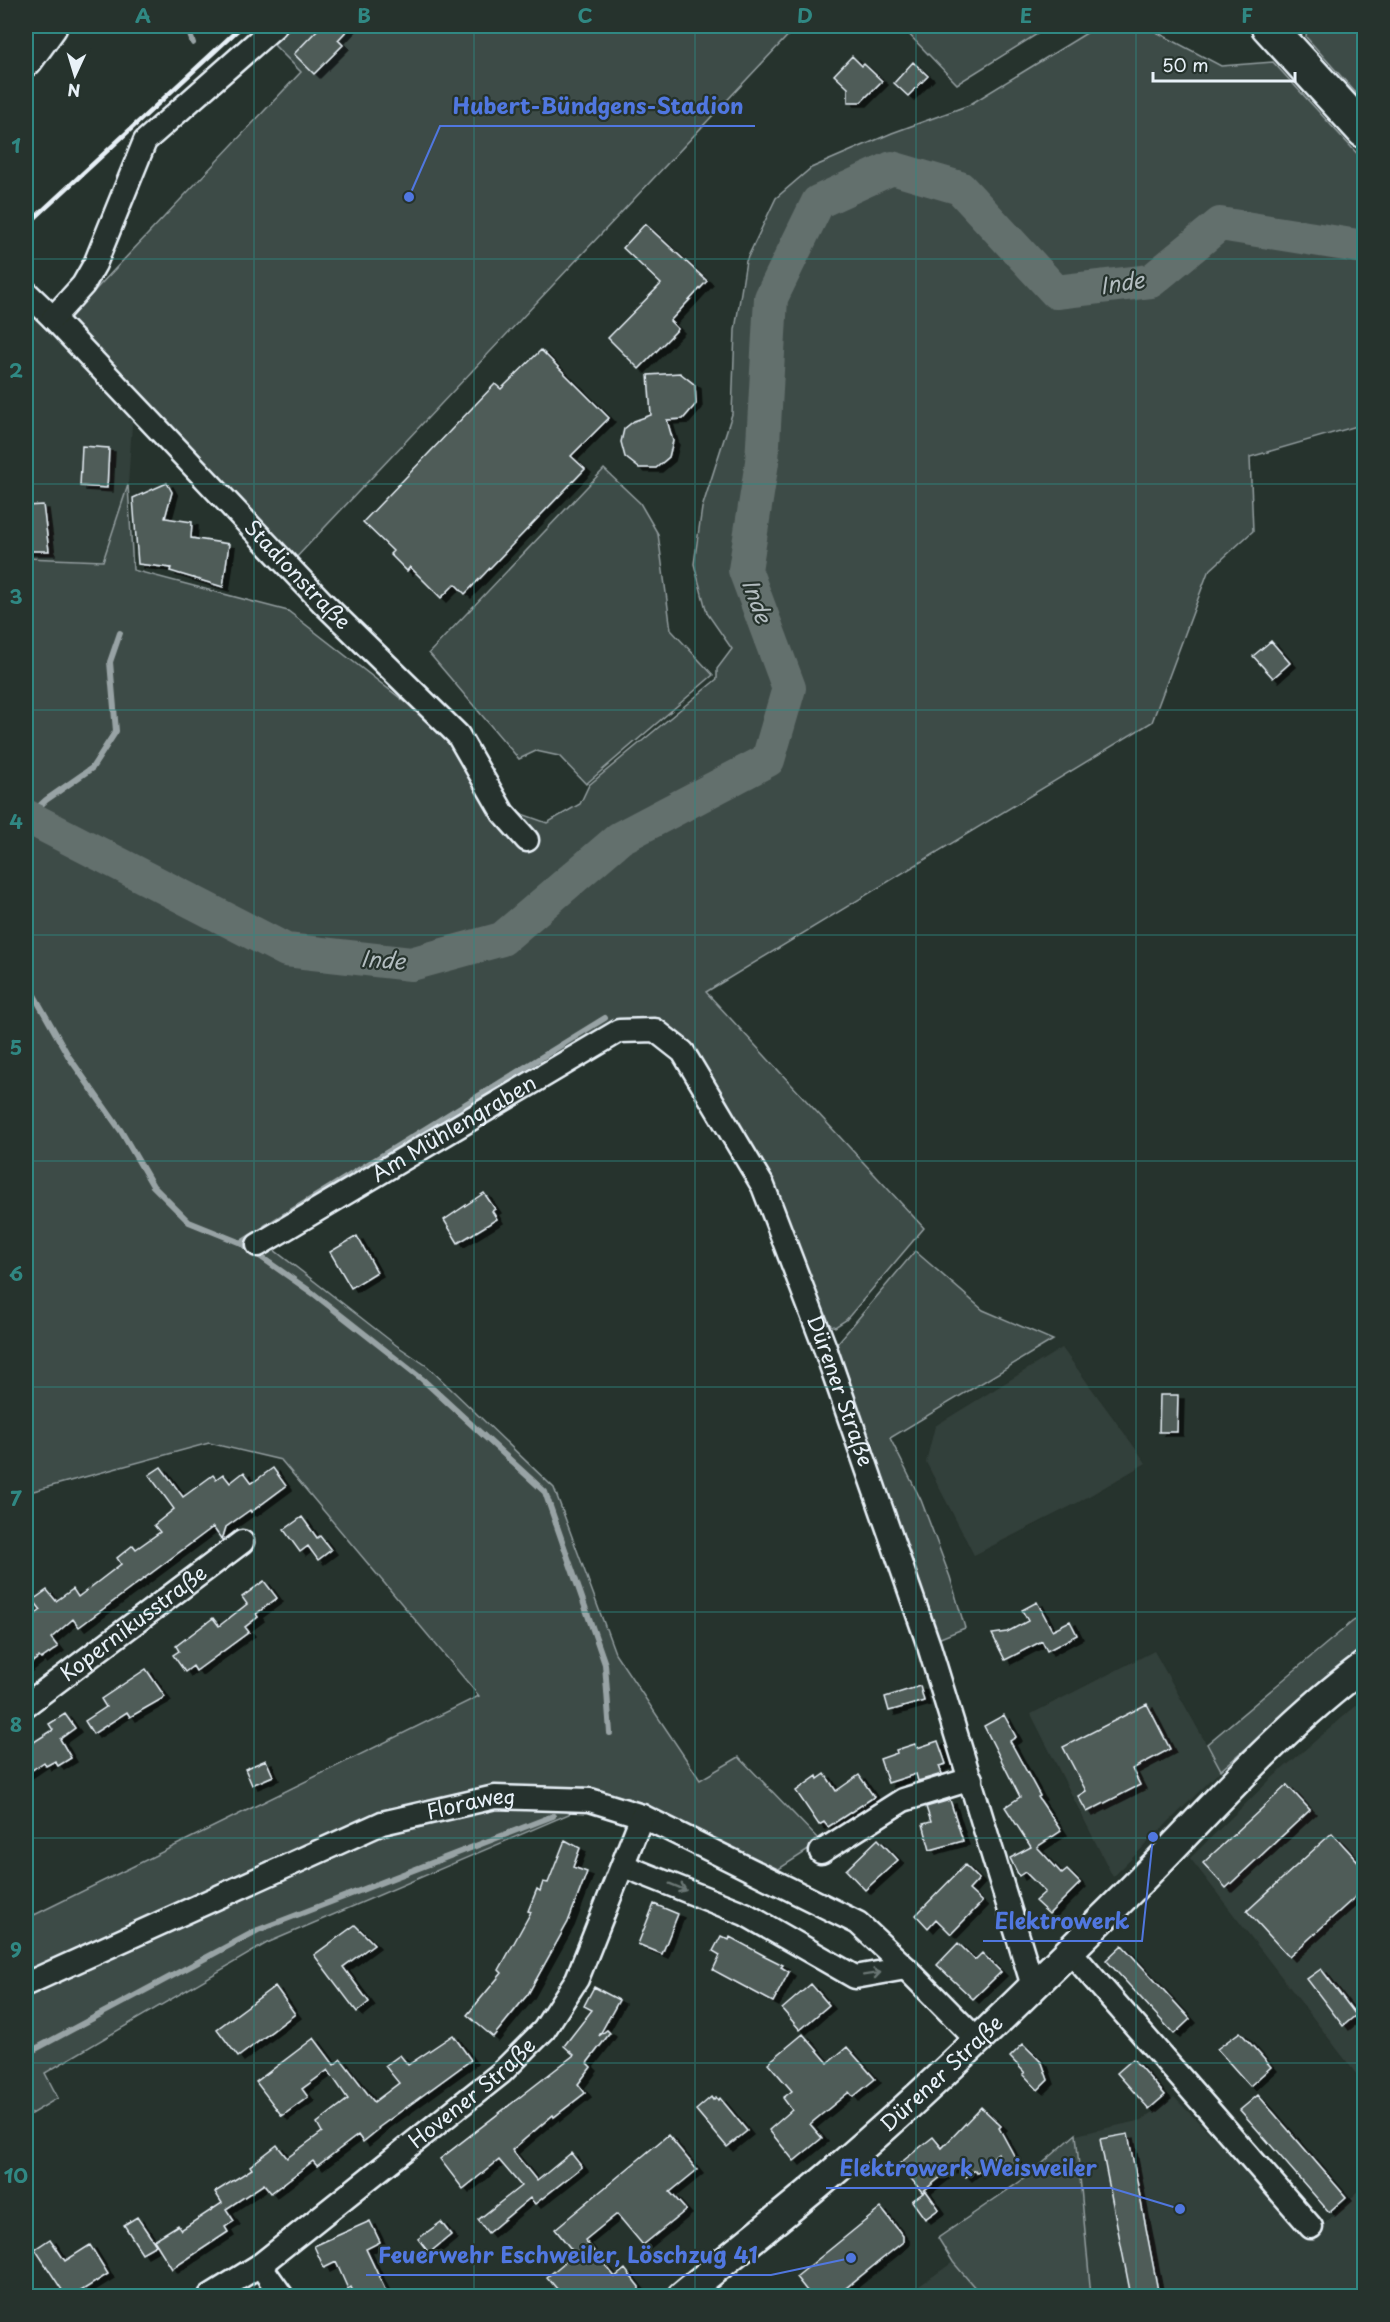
<svg xmlns="http://www.w3.org/2000/svg" width="1390" height="2322" viewBox="0 0 1390 2322" font-family="'Playpen Sans',sans-serif">
	<defs>
		<filter id="shadow"><feDropShadow dx="6" dy="4" stdDeviation="0" flood-color="#0009"/></filter>
	</defs>
	<rect width="100%" height="100%" fill="#26332d"/>
	<filter id="ink" filterUnits="userSpaceOnUse"><feTurbulence type="fractalNoise" baseFrequency=".0167" numOctaves="2"/><feDisplacementMap in="SourceGraphic" scale="12" xChannelSelector="R" yChannelSelector="G"/><feConvolveMatrix kernelMatrix="1 2 1 2 8 2 1 2 1" color-interpolation-filters="sRGB"/></filter>
	<g filter="url(#ink)">
		<path fill="#333f3a" d="M26 311 133 410 128 485 103 561 26 558Z
			M1062 1348 1146 1463 1077 1503 974 1555 926 1462 935 1426Z
			M1154 1651 1221 1770 1113 1877 1031 1714Z
			M1364 1699V2084L1190 1858 1272 1778Z
			M1174 2097 1228 2152 1301 2236 1316 2232 1364 2186V2296H1091L1076 2135 1142 2120Z
			M953 2262 982 2296H905Z"/>
		<path fill="#3e4b47" stroke="#939ea0" stroke-width="1.5" d="M293 26H797L294 560 64 323 301 72 272 43Z
			M901 26H1050L957 84Z
			M1098 26H1145L1221 66 1273 62 1364 161V424L1250 457 1253 531 1208 572 1152 722 706 992 924 1228 846 1320 835 1327 819 1320 685 1049 618 1026 269 1246 396 1345 427 1366 554 1488 615 1653 700 1780 739 1757 821 1842 771 1874 649 1810 584 1787 569 1814 267 1943 45 2073 58 2098 26 2117V1919L479 1696 281 1460 209 1443 26 1493V558L103 561 128 485 133 570 288 611 454 740 502 824 522 814 547 823 580 804 589 785 717 679V669L732 649 707 613 694 564 702 508 732 414 735 330 746 261 776 198 811 168 892 133 969 105Z
			M1307 26H1364V102L1306 37Z
			M604 469 640 503 658 534 671 630 713 675 586 784 559 756 536 751 519 759 429 653Z
			M915 1251 983 1310 1053 1340 890 1438 921 1500 950 1577 965 1628 933 1641 831 1351Z
			M1364 1614V1647L1221 1770 1207 1744 1352 1622Z
			M1076 2134 1091 2296H982L953 2262 938 2238 1028 2176Z"/>
		<g fill="none" stroke-linecap="round" stroke-linejoin="round">
			<path stroke="#98a3a5" stroke-width="6" d="M193 43 189 32 196 26
				M28 817 46 800 92 768 116 731 110 662 120 633
				M26 981 69 1057 121 1131 153 1186 189 1222 241 1243 257 1233
				M266 1227 605 1018
				M241 1243 314 1294 422 1379 545 1492 605 1664 610 1733
				M26 2054 258 1930 553 1816"/>
			<path stroke="#636f6d" stroke-width="34" d="M26 816 286 950 411 964 502 939 620 838 768 760 789 688 745 570 762 462 771 298 818 202 892 168 960 188 1056 292 1151 281 1220 224 1364 247"/>
		</g>
		<path fill="#505c59" stroke="#e8f1f8" stroke-width="1.5" filter="url(#shadow)" d="M321 26H351L338 40 343 45 314 74 294 54Z
			M852 56 862 66 864 64 882 81 861 102H848V88L834 75Z
			M913 62 928 76 908 96 894 83Z
			M645 224 707 281 670 321 678 329 639 369 608 338 661 284 623 248Z
			M541 350 609 418 571 456 585 469 465 594 455 584 441 598 410 567 407 571 390 554 393 551 363 522 495 384 501 389Z
			M680 373 695 385 696 404 683 419 667 420 673 441 669 457 656 468H639L625 457 621 442 624 429 634 421 651 415 648 375Z
			M82 446 109 448 107 488 80 486Z
			M167 483 172 492 165 518 192 522 191 538 229 544 223 587 170 571 171 568 138 564 133 498Z
			M43 505 49 551H26V506Z
			M1271 641 1290 663 1273 678 1253 656Z
			M484 1193 495 1209 492 1211 497 1219 458 1243 444 1220Z
			M357 1236 377 1272 351 1288 330 1252Z
			M1160 1395H1178L1177 1432H1159Z
			M161 1467 183 1497 213 1475 216 1479 223 1474 230 1483 244 1472 252 1483 273 1468 286 1486 251 1512 250 1510 226 1527 222 1540 213 1527 79 1627 73 1619 51 1638 58 1647 41 1659 39 1657 26 1667V1622L41 1610 33 1600 47 1590 56 1601 73 1589 78 1597 121 1564 117 1558 133 1545 136 1549 160 1532 154 1525 174 1509 149 1475Z
			M302 1517 317 1538 320 1536 331 1550 318 1560 308 1546 300 1552 284 1530Z
			M264 1581 277 1598 256 1614 258 1617 245 1627 249 1632 196 1671 193 1666 185 1672 173 1655 179 1651 176 1646 213 1618 219 1626 247 1604 242 1597Z
			M1037 1602 1052 1630 1070 1621 1077 1635 1047 1651 1042 1641 1005 1660 992 1634 1007 1632 1028 1621 1022 1610Z
			M146 1669 165 1697 130 1717 127 1712 93 1734 85 1721 106 1707 101 1699Z
			M920 1686 924 1701 889 1711 885 1697Z
			M1147 1704 1170 1749 1132 1769 1140 1785 1087 1812 1078 1796 1086 1791 1063 1747Z
			M65 1714 75 1728 60 1739 71 1758 58 1766 55 1761 46 1766 44 1762 26 1774V1747L53 1730 49 1724Z
			M1004 1715 1016 1737 1010 1741 1040 1796 1038 1797 1061 1831 1037 1847 1062 1874 1067 1870 1080 1883 1049 1914 1035 1901 1045 1892 1025 1872 1019 1876 1010 1858 1031 1847 1005 1807 1020 1797 984 1726Z
			M938 1741 946 1764 939 1766 942 1774 918 1781 916 1774 888 1783 880 1759 897 1753 896 1750 915 1744 917 1748Z
			M266 1760 273 1776 252 1785 245 1769Z
			M825 1774 836 1791 859 1775 874 1797 828 1827 824 1822 819 1825 796 1791 817 1776 818 1779Z
			M1287 1785 1310 1810 1226 1888 1203 1863Z
			M950 1800 963 1841 930 1850 923 1824 931 1822 926 1807Z
			M1332 1833 1365 1869V1888L1289 1957 1247 1911Z
			M878 1839 898 1860 865 1890 846 1870Z
			M565 1840 580 1848 573 1867 587 1872 568 1922 528 1994 493 2037 467 2015 502 1973 499 1970 531 1912 528 1911 537 1889 540 1891 543 1882 548 1883Z
			M965 1865 979 1879 969 1890 982 1902 951 1934 936 1919 928 1928 916 1915Z
			M654 1904 678 1914 662 1954 638 1944Z
			M355 1925 374 1944 343 1967 369 2002 357 2012 314 1955Z
			M721 1936 729 1940 730 1937 765 1956 783 1965 781 1967 789 1972 773 2002 713 1970 720 1955 713 1951Z
			M958 1943 975 1960 982 1953 1001 1972 973 1999 937 1965Z
			M1122 1945 1190 2019 1174 2034 1106 1960Z
			M1321 1969 1356 2015 1343 2026 1307 1979Z
			M811 1984 829 2005 800 2030 782 2009Z
			M275 1986 295 2014 238 2057 217 2029Z
			M594 1987 619 2000 599 2036 607 2030 610 2033 587 2063 591 2067 578 2084 585 2093 554 2117 553 2115 512 2150 537 2181 571 2153 582 2167 535 2204 530 2198 488 2233 478 2220 521 2186 499 2160 463 2189 440 2159 574 2055 564 2046 592 2010 584 2006Z
			M1240 2032 1271 2067 1250 2086 1217 2049Z
			M803 2034 828 2063 847 2047 875 2079 853 2097 849 2092 810 2124 822 2138 794 2161 769 2130 792 2110 783 2098 792 2091 768 2063Z
			M453 2035 471 2060 378 2128 379 2129 363 2142 358 2135 317 2166 313 2161 271 2193 264 2184 226 2209 234 2221 225 2227 228 2232 172 2269 154 2240 178 2225 181 2230 222 2203 215 2192 252 2169 250 2166 277 2145 287 2158 322 2132 317 2123 348 2099 328 2070 302 2089 308 2097 282 2116 256 2082 314 2038 334 2065 341 2059 374 2102 399 2083 385 2066 400 2055 408 2065Z
			M1023 2044 1042 2063 1048 2080 1038 2090 1023 2074 1025 2073 1010 2057Z
			M1133 2059 1165 2095 1149 2109 1117 2073Z
			M1258 2095 1346 2197 1329 2212 1240 2110Z
			M711 2097 713 2100 716 2097 718 2100 720 2098 747 2131 727 2147 696 2110Z
			M981 2107 1001 2126 999 2128 1017 2161 1004 2172 998 2153 977 2173 975 2170 966 2177 956 2165 922 2192 899 2164 933 2137 942 2148Z
			M1128 2134 1159 2296H1131L1100 2139Z
			M668 2135 697 2170 670 2192 686 2210 643 2245 617 2214 585 2240 615 2277 625 2269 639 2287V2296H563L547 2277 575 2254 555 2229Z
			M926 2191 939 2209 925 2219 912 2201Z
			M881 2208 903 2236V2242L836 2296H811L796 2277Z
			M137 2217 156 2245 142 2253 124 2225Z
			M370 2221 380 2242 366 2249 388 2296H355L351 2287 348 2289 336 2262 324 2268 314 2246Z
			M441 2222 451 2235 429 2253 418 2239Z
			M50 2239 65 2261 90 2245 108 2274 73 2296H66L35 2249Z"/>
		<g fill="none" stroke-linecap="round" stroke-linejoin="round">
			<g stroke="#e8f1f8" stroke-width="27">
				<g id="minor">
					<path id="s1" d="M26 292 53 318 323 603 458 735 503 813 527 840"/>
					<path d="M53 318 83 285 95 264 145 141 275 26"/>
					<path id="s2" d="M258 1245 619 1031 655 1030 683 1052 763 1186 825 1348 929 1646 1033 1986"/>
					<path id="s3" d="M26 1705 242 1542"/>
					<path d="M821 1852 903 1800 971 1779"/>
					<path d="M624 1866 745 1914 855 1977 906 1968"/>
					<path d="M1069 1950 1311 2227"/>
					<path id="s4" d="M26 1984 382 1823 495 1797 590 1800 642 1816 858 1923 906 1968 977 2040"/>
					<path d="M260 2265 282 2296"/>
					<path id="s5" d="M210 2296 260 2265 501 2073 544 2030 577 1979 642 1816"/>
				</g>
			</g>
			<g stroke="#e8f1f8" stroke-width="33">
				<g id="tertiary">
					<path id="s6" d="M682 2296C733 2254 786 2213 837 2169 935 2085 1027 1993 1119 1902 1199 1823 1273 1734 1364 1666"/>
				</g>
			</g>
			<g stroke="#e8f1f8" stroke-width="38">
				<path id="primary" d="M1268 26 1364 131
					M26 59 50 26"/>
			</g>
			<use href="#minor" stroke="#26332d" stroke-width="22"/>
			<use href="#tertiary" stroke="#26332d" stroke-width="28"/>
			<use href="#primary" stroke="#26332d" stroke-width="33"/>
			<path stroke="#e8f1f8" stroke-width="4.5" d="M26 226 242 26"/>
		</g>
		<defs><path id="oneway-shaft" d="M-6 0H5M1.5-3L5.5 0L1.5 3" fill="none" stroke-width="1.6" stroke-linecap="round" stroke-linejoin="round" transform="scale(1.5)"/></defs>
		<g stroke="#6a7674">
			<use href="#oneway-shaft" transform="translate(678 1887) rotate(22)"/>
			<use href="#oneway-shaft" transform="translate(872 1974) rotate(-9)"/>
		</g>
	</g>
	<path fill="none" stroke="#308883" stroke-width="1.5" stroke-opacity="0.55" d="M254 26V2296M474 26V2296M695 26V2296M916 26V2296M1136 26V2296M26 259H1364M26 484H1364M26 710H1364M26 935H1364M26 1161H1364M26 1387H1364M26 1612H1364M26 1838H1364M26 2063H1364"/>
	<g text-anchor="middle" stroke-width="4.5" stroke-linejoin="round" paint-order="stroke">
		<g font-size="21" fill="#e8f1f8" stroke="#26332d">
			<text dy="7" stroke="none"><textPath href="#s1" startOffset="392">Stadionstraße</textPath></text>
			<text dy="7" stroke="none"><textPath href="#s2" startOffset="228">Am Mühlengraben</textPath></text>
			<text dy="7" stroke="none"><textPath href="#s2" startOffset="866">Dürener Straße</textPath></text>
			<text dy="7" stroke="none"><textPath href="#s3" startOffset="135">Kopernikusstraße</textPath></text>
			<text dy="7" stroke="none"><textPath href="#s4" startOffset="482">Floraweg</textPath></text>
			<text dy="7" stroke="none"><textPath href="#s6" startOffset="342">Dürener Straße</textPath></text>
			<text dy="7" stroke="none"><textPath href="#s5" startOffset="332">Hovener Straße</textPath></text>
		</g>
		<g font-size="22" font-style="italic" fill="#b3bdc0" stroke="#26332d">
			<text transform="translate(1122 283) rotate(-9)" y="8">Inde</text>
			<text transform="translate(757 601) rotate(70)" y="8">Inde</text>
			<text transform="translate(383 960) rotate(4)" y="8">Inde</text>
		</g>
	</g>
	<path fill="none" stroke="#5077e0" stroke-width="2" d="M409 197L440 126H755M1153 1837L1142 1941H983M1180 2209L1111 2188H826M851 2258L771 2275H366"/>
	<g fill="#5077e0" stroke="#26332d" stroke-width="2">
		<circle cx="409" cy="197" r="6"/>
		<circle cx="1153" cy="1837" r="6"/>
		<circle cx="1180" cy="2209" r="6"/>
		<circle cx="851" cy="2258" r="6"/>
	</g>
	<g font-size="22" text-anchor="middle" font-weight="bold" fill="#5077e0" stroke="#26332d" stroke-width="4.5" stroke-linejoin="round" paint-order="stroke">
		<text x="598" y="114">Hubert-Bündgens-Stadion</text>
		<text x="1062" y="1929">Elektrowerk</text>
		<text x="968" y="2176">Elektrowerk Weisweiler</text>
		<text x="568" y="2263">Feuerwehr Eschweiler, Löschzug 41</text>
	</g>
	<rect width="1390" height="2322" fill="none" stroke="#26332d" stroke-width="66"/>
	<g transform="translate(75 75) rotate(184)" stroke="#26332d" stroke-width="4.5" paint-order="stroke">
	<path d="M0-4.5L10 22L0 15L-10 22Z" fill="#e8f1f8"/>
	<text y="-9" font-size="16" font-weight="bold" text-anchor="middle" fill="#e8f1f8">N</text>
	</g>
	<path d="M1153 72v9h142v-9" fill="none" stroke="#e8f1f8" stroke-width="3"/>
	<text x="1162" y="72" font-size="18" fill="#e8f1f8" stroke="#26332d" stroke-width="4.5" paint-order="stroke">50 m</text>
	<rect x="33" y="33" width="1324" height="2256" fill="none" stroke="#308883" stroke-width="2"/>
	<g font-size="20" text-anchor="middle" font-weight="bold" fill="#308883">
		<text x="143" y="23">A</text>
		<text x="364" y="23">B</text>
		<text x="585" y="23">C</text>
		<text x="805" y="23">D</text>
		<text x="1026" y="23">E</text>
		<text x="1247" y="23">F</text>
		<text x="16" y="153">1</text>
		<text x="16" y="378">2</text>
		<text x="16" y="604">3</text>
		<text x="16" y="829">4</text>
		<text x="16" y="1055">5</text>
		<text x="16" y="1281">6</text>
		<text x="16" y="1506">7</text>
		<text x="16" y="1732">8</text>
		<text x="16" y="1957">9</text>
		<text x="16" y="2183">10</text>
	</g>
</svg>
